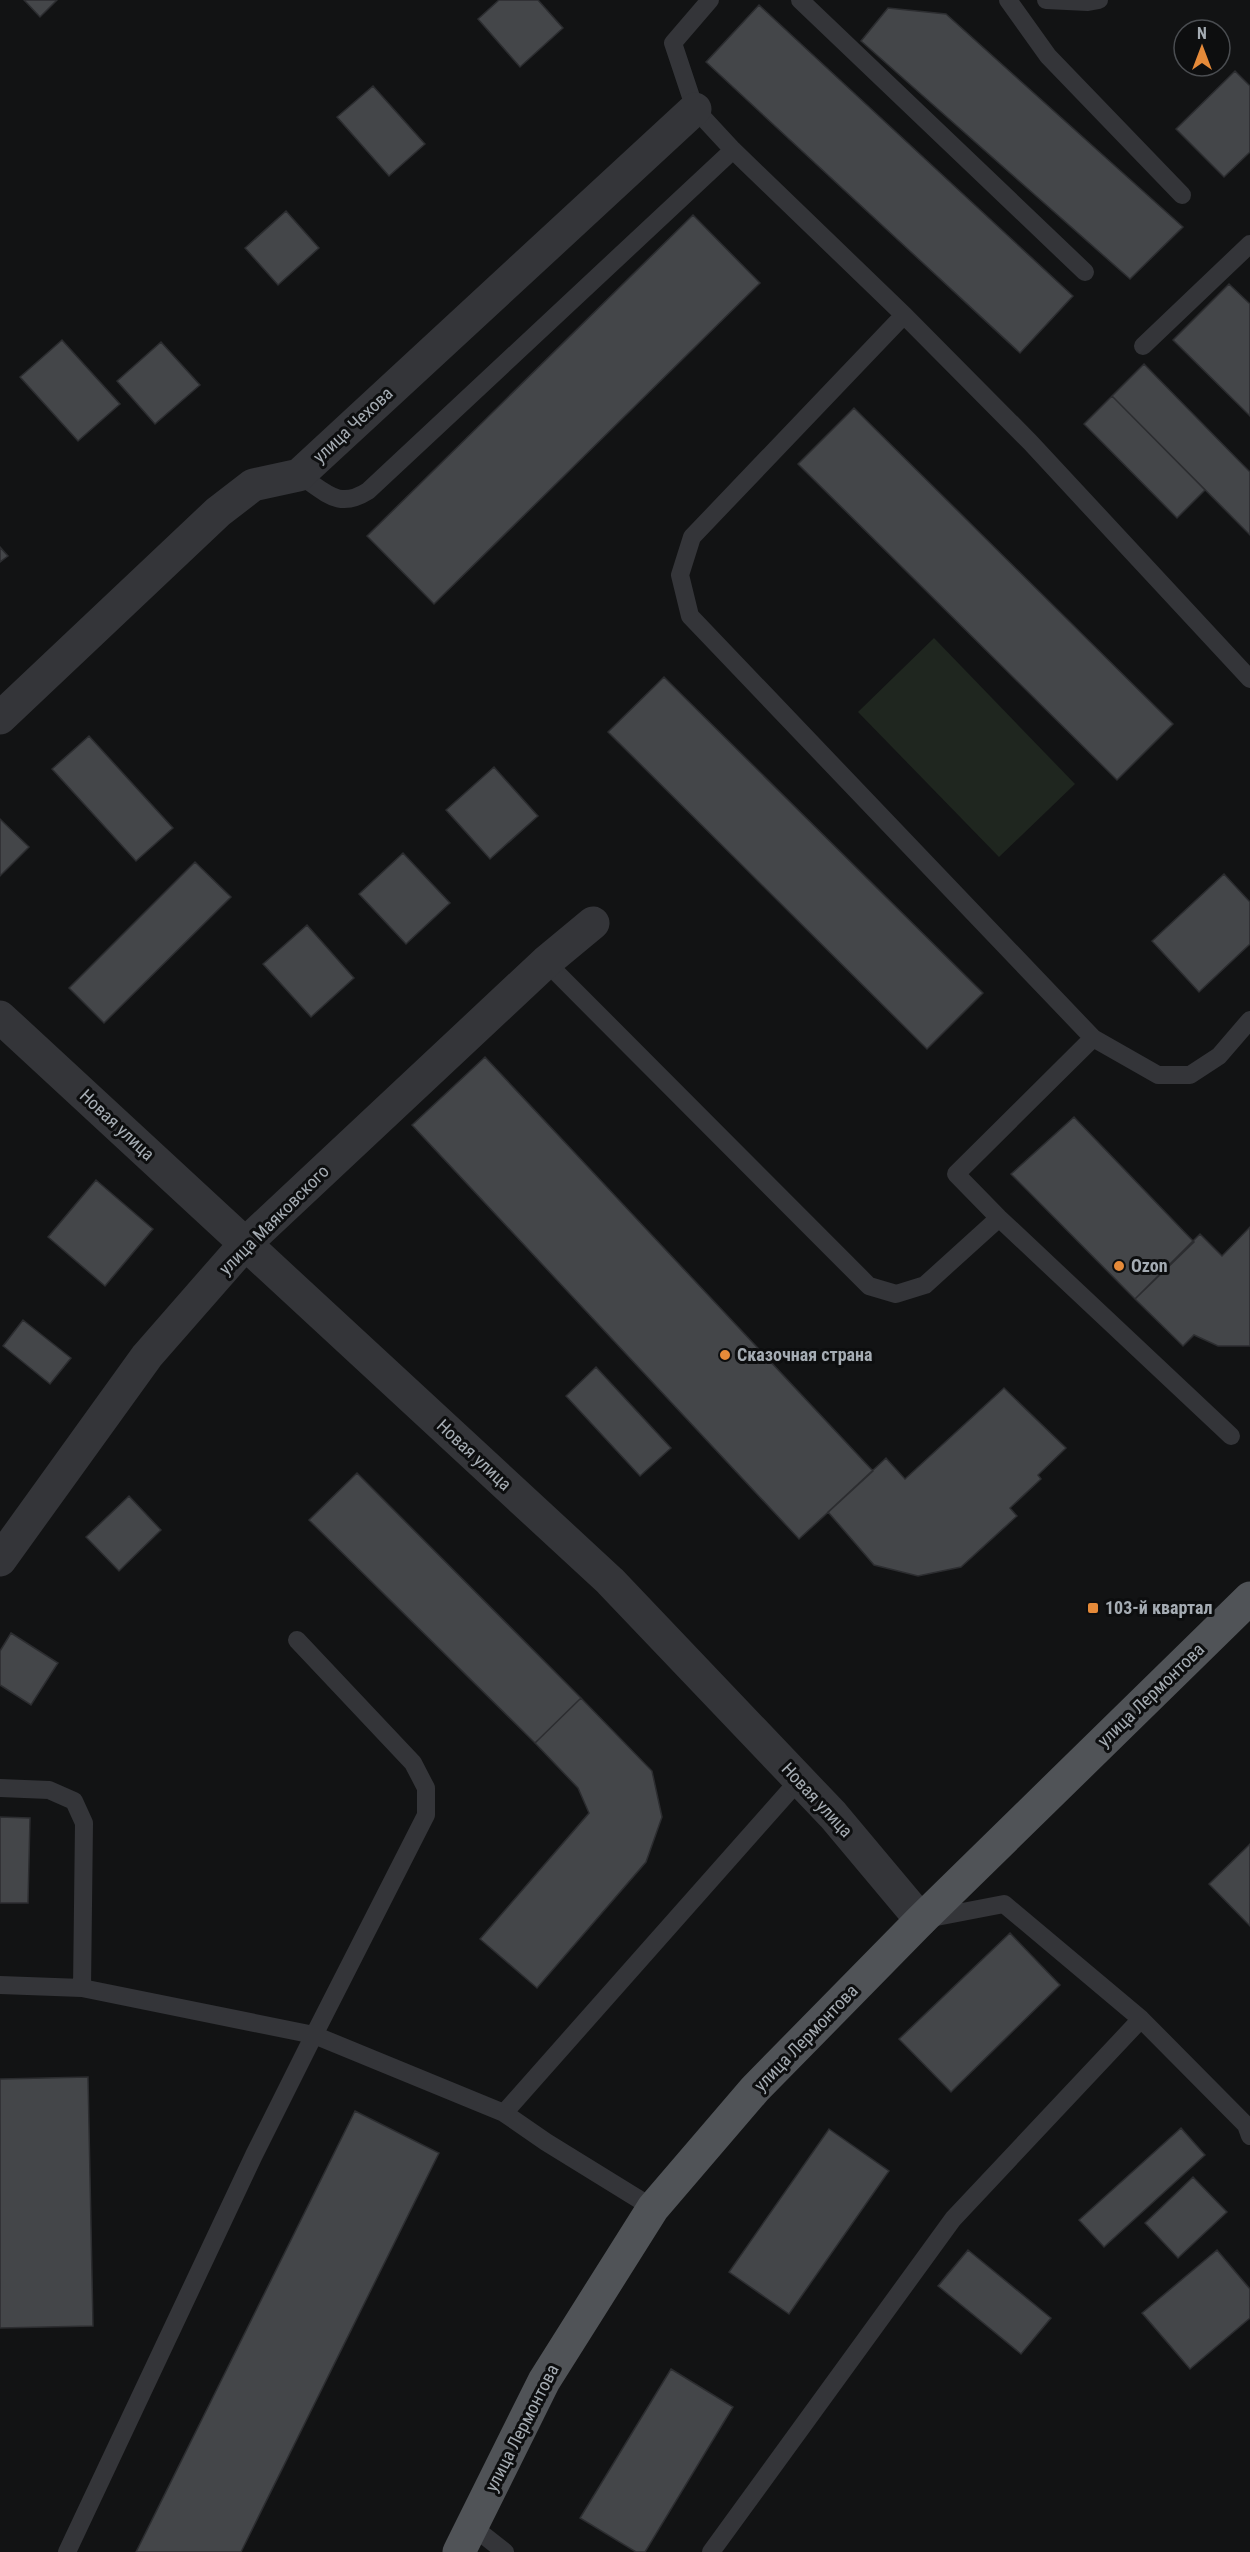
<svg xmlns="http://www.w3.org/2000/svg" width="1250" height="2552" viewBox="0 0 1250 2552" font-family="'Roboto Condensed',sans-serif">
	<rect width="100%" height="100%" fill="#121314"/>
	<path fill="#1f261f" d="M934 638 1075 784 999 857 858 712Z"/>
	<path fill="#444649" stroke="#2c2d30" stroke-width="1.5" d="M24 0H57L40 17Z
		M499 0H538L563 28 520 67 478 19Z
		M759 5 1073 296 1020 353 706 62Z
		M888 8 946 14 1183 227 1130 279 861 41Z
		M1235 71 1250 86V152L1224 177 1176 129Z
		M373 86 425 144 389 176 337 117Z
		M286 211 319 248 278 285 245 248Z
		M693 215 760 283 434 604 367 536Z
		M1229 284 1250 304V416L1173 340Z
		M62 340 120 404 78 441 20 377Z
		M161 342 200 385 155 424 117 381Z
		M1144 364 1250 472V535L1112 396Z
		M1112 396 1205 490 1177 518 1084 424Z
		M854 408 1173 724 1117 780 798 464Z
		M0 547 8 556 0 562Z
		M664 677 983 993 927 1049 608 732Z
		M89 736 173 828 136 861 52 769Z
		M494 767 538 816 490 859 446 810Z
		M0 819 29 847 0 876Z
		M403 853 450 903 406 944 359 894Z
		M195 862 231 897 104 1023 69 988Z
		M1224 874 1250 902V944L1199 992 1152 941Z
		M307 925 354 978 311 1017 263 964Z
		M485 1057 873 1471 799 1539 412 1125Z
		M1074 1117 1194 1242 1135 1299 1011 1174Z
		M96 1180 153 1229 105 1286 48 1237Z
		M1250 1227V1346H1218L1194 1335 1183 1346 1135 1299 1200 1234 1222 1256Z
		M23 1320 71 1358 50 1384 3 1346Z
		M596 1367 671 1448 640 1476 566 1396Z
		M1004 1388 1066 1448 1038 1475 1041 1479 1010 1508 1017 1516 961 1567 918 1576 874 1565 828 1512 886 1458 905 1479Z
		M357 1473 581 1698 535 1743 309 1520Z
		M129 1496 161 1530 119 1571 86 1537Z
		M11 1633 58 1663 31 1705 0 1685V1651Z
		M581 1698 652 1771 662 1817 646 1862 537 1988 480 1939 589 1813 578 1788 535 1743Z
		M0 1817 30 1818 28 1903H0Z
		M1250 1844V1926L1209 1884Z
		M1010 1933 1060 1985 951 2092 899 2039Z
		M88 2077 93 2326 0 2328V2079Z
		M355 2111 439 2153 241 2552H136Z
		M1181 2128 1205 2155 1104 2247 1079 2220Z
		M829 2129 889 2171 789 2314 729 2272Z
		M1193 2177 1227 2212 1178 2258 1145 2223Z
		M968 2250 1051 2318 1021 2354 938 2286Z
		M1217 2250 1250 2289V2318L1190 2369 1142 2313Z
		M671 2369 733 2407 645 2552H636L580 2518Z"/>
	<g fill="none" stroke-linecap="round" stroke-linejoin="round">
		<path stroke="#343539" stroke-width="18" d="M710 0 673 43 695 109 733 150 904 315 1030 442 1250 679
			M800 0 1085 272
			M1008 0 1048 56 1182 195
			M1046 0 1088 2 1099 0
			M904 315 692 537 680 575 690 616 1093 1038 956 1174 999 1218 1231 1436
			M1143 346 1250 244
			M299 475C326 492 338 510 368 491L733 150
			M546 962 869 1286 896 1294 925 1285 999 1218
			M1093 1038 1158 1075H1190L1219 1056 1250 1020
			M0 1788 49 1790 74 1801 84 1823 82 1988
			M926 1919 1004 1904 1141 2019 1246 2125 1250 2136
			M0 1985 82 1988 314 2035 426 1815V1788L413 1763 297 1640
			M504 2113 799 1780
			M472 2526 505 2552
			M67 2552 254 2155 314 2035 504 2113 546 2142 653 2208
			M711 2552 953 2219 1141 2019"/>
		<path stroke="#343539" stroke-width="33" d="M0 718 218 512 253 485 299 475 695 109
			M0 1017 610 1581 833 1815 921 1920
			M0 1560 147 1356 245 1244 546 962 593 923"/>
		<path stroke="#505357" stroke-width="33" d="M459 2552 544 2381 653 2208 755 2089 921 1920 1250 1598"/>
	</g>
	<g fill="#e58a39" stroke="#0d0e0f" stroke-width="2">
		<circle cx="1119" cy="1266" r="6"/>
		<circle cx="725" cy="1355" r="6"/>
		<rect x="1087" y="1602" width="12" height="12" rx="3"/>
	</g>
	<g text-anchor="middle" stroke-width="6" stroke-linejoin="round" paint-order="stroke">
		<g font-size="18" fill="#a5acb3" stroke="#0d0e0f">
			<text transform="translate(353 425) rotate(-43)" y="6">улица Чехова</text>
			<text transform="translate(117 1125) rotate(43)" y="6">Новая улица</text>
			<text transform="translate(274 1220) rotate(-45)" y="6">улица Маяковского</text>
			<text transform="translate(474 1455) rotate(43)" y="6">Новая улица</text>
			<text transform="translate(1151 1695) rotate(-44)" y="6">улица Лермонтова</text>
			<text transform="translate(817 1800) rotate(47)" y="6">Новая улица</text>
			<text transform="translate(806 2038) rotate(-46)" y="6">улица Лермонтова</text>
			<text transform="translate(522 2428) rotate(-63)" y="6">улица Лермонтова</text>
		</g>
		<g font-size="18" font-weight="bold" fill="#a5acb3" stroke="#0d0e0f" text-anchor="start">
			<text x="1131" y="1272">Ozon</text>
			<text x="737" y="1361">Сказочная страна</text>
			<text x="1105" y="1614">103-й квартал</text>
		</g>
	</g>
	<g transform="translate(1202 48)"><circle r="28" fill="#0d0e0f" stroke="#4a4d51" stroke-width="1.5"/>
	<path d="M0-4.5L10 22L0 15L-10 22Z" fill="#e58a39"/>
	<text y="-9" font-size="16" font-weight="bold" text-anchor="middle" fill="#a5acb3">N</text>
	</g>
</svg>
